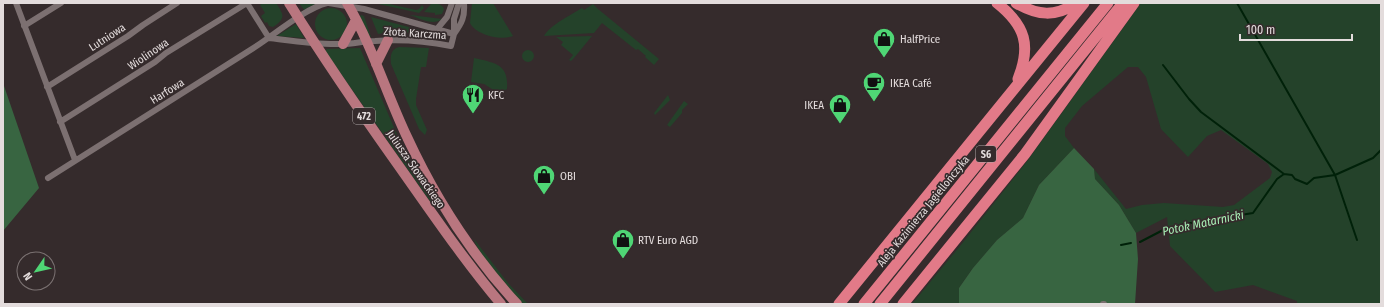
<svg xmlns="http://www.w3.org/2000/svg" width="1384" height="307" viewBox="0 0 1384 307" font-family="'Fira Sans Condensed',sans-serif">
	<rect width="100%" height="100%" fill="#352b2c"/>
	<path fill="#24422a" d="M263 3H276C284 15 286 18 273 27L269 26 267 22 265 23 261 16 265 13 260 5Z
		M299 3H317L304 10Z
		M374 3H385L416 10 419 9 422 5 424 8 419 13Z
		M432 3C437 3 442 4 444 9L442 14 435 15V13L424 12Z
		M472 3H493L513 36C501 41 476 35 470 23Z
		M1141 3H1381V304H1297V301L1253 285 1215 292 1170 246 1167 217 1136 233 1119 205 1095 179 1094 169 1126 209 1142 205 1164 203 1223 207 1234 205 1270 178 1272 172 1268 164 1221 130 1207 136 1188 157 1161 129 1146 77 1138 67H1128L1082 106 1065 128V136L1074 148 1039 185 1023 218 997 240 973 268 959 288V304H912L960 246 1028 160Z
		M593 4 598 9 659 59 654 65 645 57 646 56 638 49 636 50 602 23 594 33 544 36C550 25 571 15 582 8L584 10Z
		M315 24a16 16 0 1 1 32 0a16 16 0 1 1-32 0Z
		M361 15 364 16 371 37 369 36 360 17Z
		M410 15H411L442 19C433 26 421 19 410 15Z
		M371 17 435 34 391 32 378 34Z
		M296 24 304 38 277 36Z
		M592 36 574 58 571 61 569 60 573 55 561 45 563 42 556 37Z
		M399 47 429 48 426 67H421L416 99V105L427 130 425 135 419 129 391 64C390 56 391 49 399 47Z
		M360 48 404 151 437 206 435 208 325 51 327 49Z
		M522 56a6 6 0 1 1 12 0a6 6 0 1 1-12 0Z
		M474 58C494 63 509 63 507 89 497 95 493 89 484 84 480 83 475 83 471 82Z
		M668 95 670 100 655 115 654 113Z
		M684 101 688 104 682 110V113L670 127 667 125Z
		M474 239 508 283 528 304H523C510 290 478 255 474 239Z"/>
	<path fill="#386541" d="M3 83 39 188 3 231Z
		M1074 148 1094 169 1095 179 1119 205 1136 233 1138 259 1135 304H959V288L973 268 997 240 1023 218 1039 185Z"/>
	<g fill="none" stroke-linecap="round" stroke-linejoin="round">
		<path stroke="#002109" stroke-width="2" d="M1237 3 1335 175 1357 240
			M1163 65 1189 99 1201 112 1284 174
			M1140 242 1165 229 1185 224 1253 213 1277 179 1284 174 1292 175 1295 179 1307 184 1314 178 1335 175 1373 158 1381 150
			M1121 245 1131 243"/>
		<path stroke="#7c7071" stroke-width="6" d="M16 3 75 160
			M247 3 269 38
			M329 3 364 9 454 34
			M24 26 61 3
			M437 29 447 17 452 3
			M454 34C462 23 465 17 464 3
			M269 38C293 41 317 45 342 44 353 44 364 41 375 41 401 39 426 41 451 46L454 34V19L459 3
			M47 87 128 36 143 25 177 3
			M60 122 155 62 166 53 247 3
			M48 178C117 134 186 90 255 47 275 34 306 8 327 3
			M1103 304H1104"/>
		<path stroke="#b9767f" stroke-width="10" d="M289 3C323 57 359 110 396 162 430 210 463 259 501 304
			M347 3C372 45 386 93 407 137 436 200 470 253 517 304
			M343 44 356 20
			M376 64 388 40"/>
		<path stroke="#e27a88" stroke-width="11" d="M997 3C1026 26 1031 46 1018 79
			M1016 3C1038 16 1055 17 1077 3
			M839 304 1084 3
			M864 304 1108 3
			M880 304 1123 3
			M903 304 1025 154 1134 3"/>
	</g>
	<defs>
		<g id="shop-pin" transform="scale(1.15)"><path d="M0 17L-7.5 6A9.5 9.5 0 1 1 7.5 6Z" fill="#4fd675" stroke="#352b2c"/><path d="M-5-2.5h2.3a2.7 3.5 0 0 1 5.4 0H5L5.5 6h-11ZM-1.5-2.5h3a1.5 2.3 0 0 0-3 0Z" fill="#111"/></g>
		<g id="cafe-pin" transform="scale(1.15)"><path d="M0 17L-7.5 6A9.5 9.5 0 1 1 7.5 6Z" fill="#4fd675" stroke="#352b2c"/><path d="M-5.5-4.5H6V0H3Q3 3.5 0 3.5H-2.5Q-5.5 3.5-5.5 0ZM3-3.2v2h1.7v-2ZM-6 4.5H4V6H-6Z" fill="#111"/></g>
		<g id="restaurant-pin" transform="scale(1.15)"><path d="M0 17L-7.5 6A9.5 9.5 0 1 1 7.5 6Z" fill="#4fd675" stroke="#352b2c"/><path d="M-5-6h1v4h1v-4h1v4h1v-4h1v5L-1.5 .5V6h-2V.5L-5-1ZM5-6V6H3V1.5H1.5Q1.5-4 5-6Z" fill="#111"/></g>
	</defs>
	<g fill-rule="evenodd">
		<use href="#shop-pin" x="884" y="39"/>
		<use href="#cafe-pin" x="874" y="83"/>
		<use href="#restaurant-pin" x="473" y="95"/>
		<use href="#shop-pin" x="840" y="105"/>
		<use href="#shop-pin" x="544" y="176"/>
		<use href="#shop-pin" x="623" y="240"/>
	</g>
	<g text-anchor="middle" stroke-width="3.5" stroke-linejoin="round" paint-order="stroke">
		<g fill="#352b2c" stroke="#afa7a7" stroke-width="1">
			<rect x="353" y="108" width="22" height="16" rx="3"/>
			<rect x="976" y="146" width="20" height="16" rx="3"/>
		</g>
		<g font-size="10" font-weight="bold" fill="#e3dcdc">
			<text x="364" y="120">472</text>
			<text x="986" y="158">S6</text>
		</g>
		<g font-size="11" fill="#e3dcdc" stroke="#352b2c">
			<text transform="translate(415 33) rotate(4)" y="4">Złota Karczma</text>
			<text transform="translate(107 37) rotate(-33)" y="4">Lutniowa</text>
			<text transform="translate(148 54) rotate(-34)" y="4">Wiolinowa</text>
			<text transform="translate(167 91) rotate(-32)" y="4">Harfowa</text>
			<text transform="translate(416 169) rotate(55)" y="4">Juliusza Słowackiego</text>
			<text transform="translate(923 211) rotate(-51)" y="4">Aleja Kazimierza Jagiellończyka</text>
		</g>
		<g font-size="11" fill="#e3dcdc" stroke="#352b2c" text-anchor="start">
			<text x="900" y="43">HalfPrice</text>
			<text x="890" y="87">IKEA Café</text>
			<text x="488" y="99">KFC</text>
			<text x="824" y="109" text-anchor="end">IKEA</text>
			<text x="560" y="180">OBI</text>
			<text x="638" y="244">RTV Euro AGD</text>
		</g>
		<g font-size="12" font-style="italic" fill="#a8efb5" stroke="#352b2c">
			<text transform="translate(1203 223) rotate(-12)" y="4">Potok Matarnicki</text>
		</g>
	</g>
	<rect width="1384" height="307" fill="none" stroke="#e3dcdc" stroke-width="8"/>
	<g transform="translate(36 271) rotate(236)"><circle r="19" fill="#352b2c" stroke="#7b7272"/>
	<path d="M0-3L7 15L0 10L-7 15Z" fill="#4fd675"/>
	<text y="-6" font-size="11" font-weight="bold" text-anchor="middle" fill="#e3dcdc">N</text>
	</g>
	<path d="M1240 34v6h112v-6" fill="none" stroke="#e3dcdc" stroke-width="2"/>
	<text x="1246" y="34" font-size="12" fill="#e3dcdc" stroke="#352b2c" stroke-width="3" paint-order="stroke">100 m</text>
</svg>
